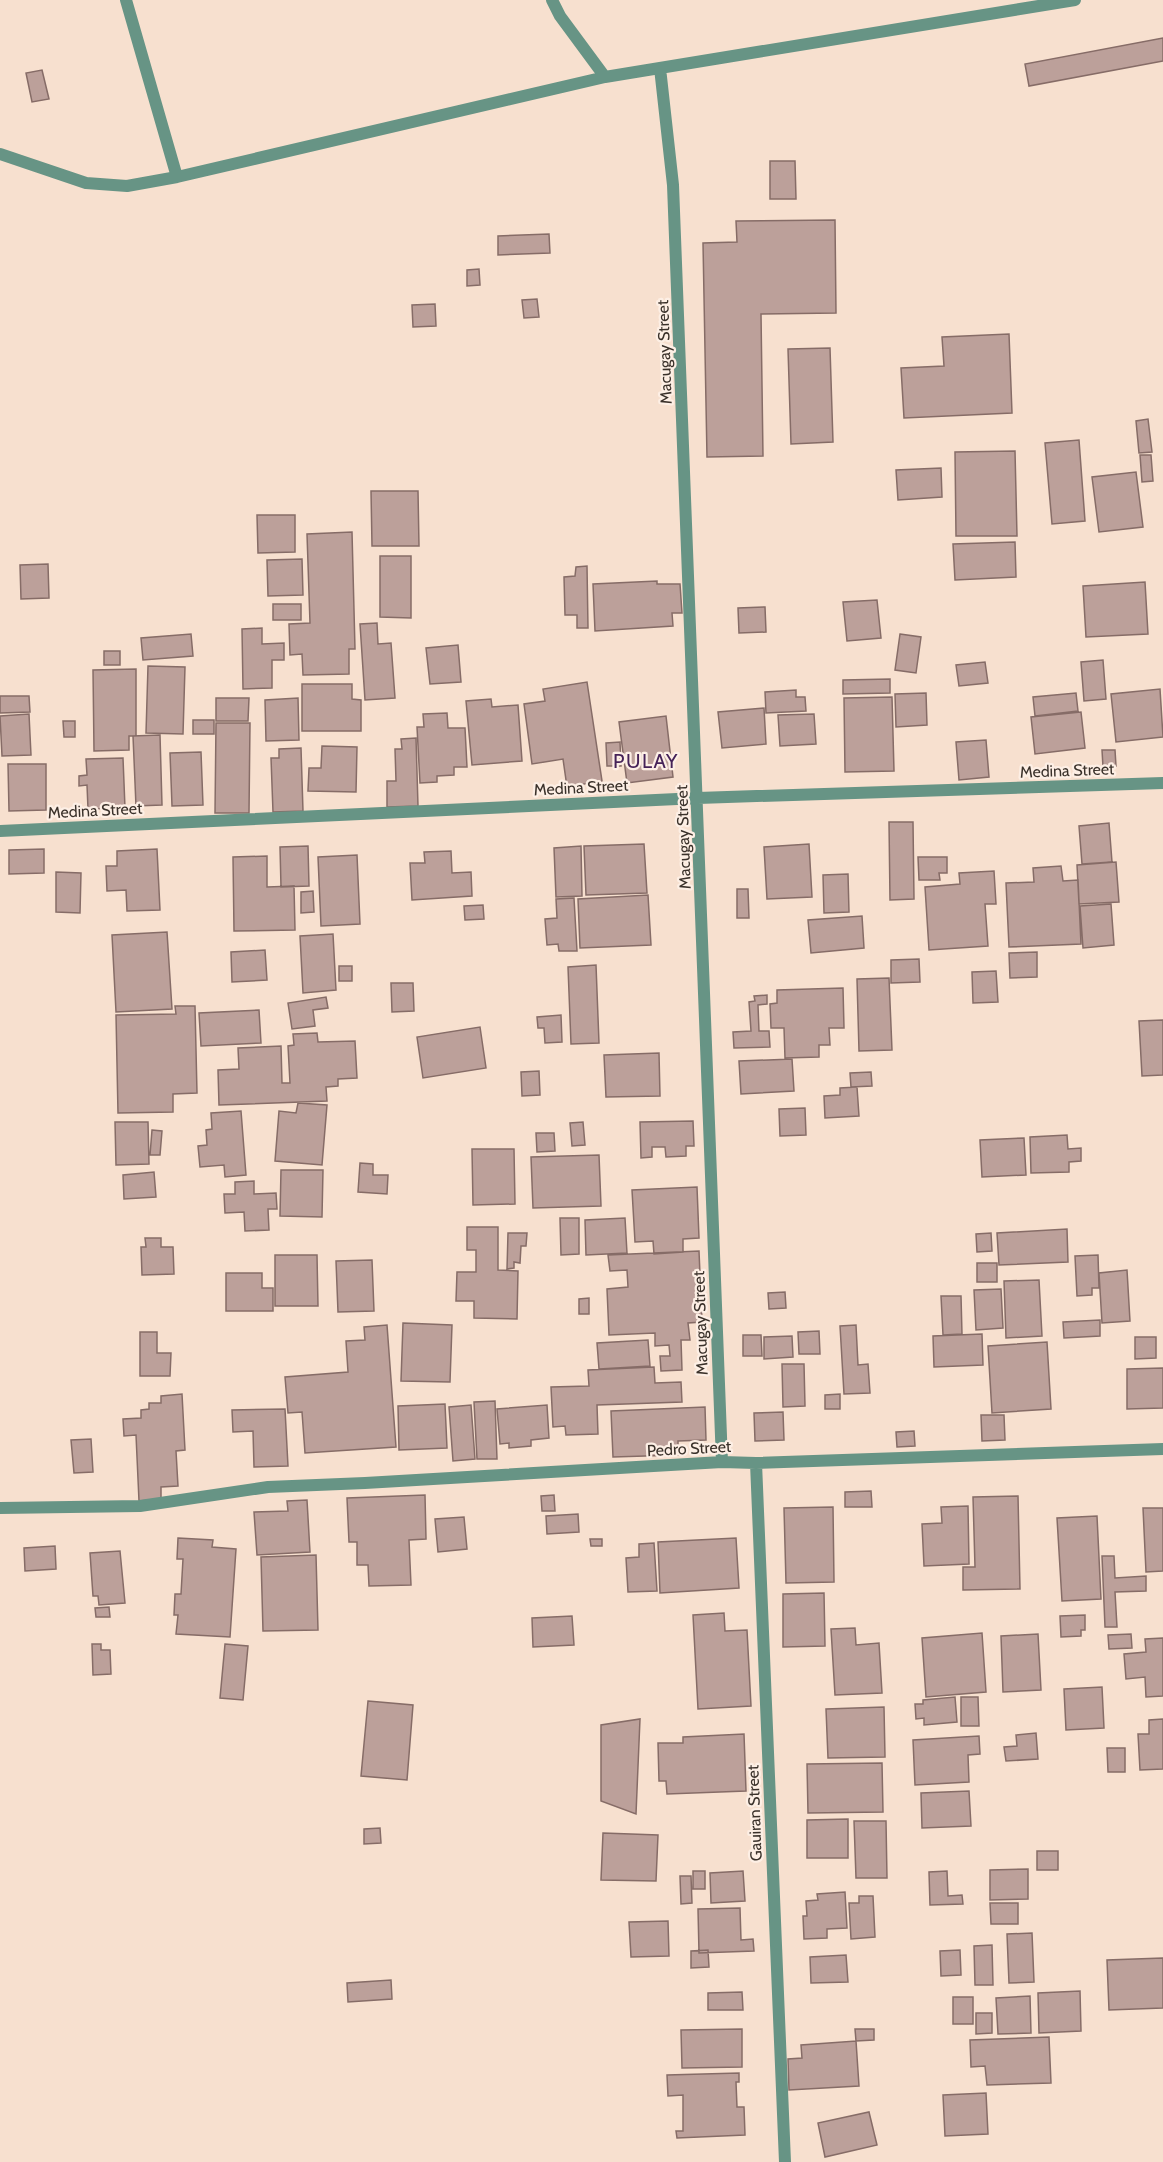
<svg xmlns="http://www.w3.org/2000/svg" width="1163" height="2162" viewBox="0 0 1163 2162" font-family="Cabin,sans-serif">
	<rect width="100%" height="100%" fill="#f7e0cf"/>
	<path fill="#bca09a" stroke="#866c67" stroke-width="1.5" d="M1163 38V61L1029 86 1025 64Z
		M42 70 49 99 32 102 26 73Z
		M770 161H795L796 199H770Z
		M835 220 836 313 761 314 763 456 707 457 703 243 737 242 736 221Z
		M549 234 550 253 498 255V236Z
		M479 269 480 285 467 286V270Z
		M537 299 539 317 524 318 522 300Z
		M435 304 436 326 413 327 412 305Z
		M1009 334 1012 413 904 418 901 368 944 366 942 337Z
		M830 348 833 442 791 444 788 349Z
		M1148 419 1152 452 1139 453 1136 421Z
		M1079 440 1085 521 1052 524 1045 443Z
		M1015 451 1017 536H956L955 452Z
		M1140 455H1151L1153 481 1142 482Z
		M941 468 942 497 898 500 896 470Z
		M1136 472 1143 527 1099 532 1092 477Z
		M371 491H418L419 546H372Z
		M257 515H295V552L258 553Z
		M352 532 355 649H349V674L303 675 302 654 290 655 289 624 310 623 307 534Z
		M1015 542 1016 577 955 580 953 544Z
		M380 556H411V618L380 617Z
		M302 559 303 595 268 596 267 560Z
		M48 564 49 598 21 599 20 565Z
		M587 566 588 628H577V615H565L564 577 575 576 576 567Z
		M657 581V584H680L682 613H672L673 626 595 631 593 584Z
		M1145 582 1148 634 1086 637 1083 586Z
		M877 600 881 638 847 641 843 602Z
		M273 604H301V620H273Z
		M765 607 766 632 739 633 738 608Z
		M377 623 378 644 391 643 395 698 365 700 360 624Z
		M262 628V644L284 643V660H272V688L243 689 242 629Z
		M191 634 193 656 143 660 141 638Z
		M900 634 921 637 916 673 895 670Z
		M458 645 461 682 430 684 426 648Z
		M104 651H120V665H104Z
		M1103 660 1106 699 1084 701 1081 662Z
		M985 662 988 683 959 686 956 665Z
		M148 666 185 667 183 734 146 733Z
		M136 669V736H129V750L94 751 93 670Z
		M890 679V693L843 694V680Z
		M587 682 602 781 567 787 563 759 532 764 524 704 545 701 543 689Z
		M302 684H352V699L361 700V731H302Z
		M1160 689 1163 737 1116 742 1111 694Z
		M796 690V697H805L806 711 766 713 765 692Z
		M926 693 927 725 896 727 895 694Z
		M1076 693 1078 711 1035 716 1033 697Z
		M0 696H29L30 712 0 713Z
		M892 697 894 771 845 772 844 698Z
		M216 698H249L248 721H216Z
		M298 698 299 740 266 741 265 700Z
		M491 699 492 707 518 705 522 761 472 765 466 701Z
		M764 708 766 744 722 748 718 712Z
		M1081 712 1085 748 1035 754 1031 717Z
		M447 713 448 728H465L467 767H454V775L437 776V782L420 783 417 727H424L423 714Z
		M29 714 31 755 2 756 0 716Z
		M814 714 816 744 780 746 778 715Z
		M666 716 673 777 627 783 619 722Z
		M193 720H214V734H193Z
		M63 721H75V737H64Z
		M216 723H250L249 813H215Z
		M160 735 162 805 136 806 133 736Z
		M416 738 418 806 387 807V781H396L395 749H402L401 739Z
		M986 740 989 777 959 780 956 742Z
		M620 742 621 766H607L606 743Z
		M322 746 357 747 356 792 308 791 309 768H321Z
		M301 748 303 811 273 812 271 758H279V749Z
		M1102 750H1115L1116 766 1103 767Z
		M201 752 203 805 172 806 170 753Z
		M123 758 125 808 88 809 87 785 79 786V776L87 775 86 759Z
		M8 764H46V810L9 811Z
		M889 822H913L914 899 890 900Z
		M1109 823 1112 862 1082 864 1079 826Z
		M644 844 647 893 586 895 584 846Z
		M809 844 812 897 767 899 764 847Z
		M308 846 309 886 281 887 280 847Z
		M581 846 582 896 556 897 554 848Z
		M44 849V873L9 874V850Z
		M157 849 160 910 127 911 126 890 107 891 106 866H117V851Z
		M451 851 452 873 471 872 472 896 412 900 410 863H425L424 852Z
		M357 855 360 924 321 926 318 857Z
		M267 856V887L294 886 295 930 234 931 233 857Z
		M918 857H947V873H939L940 880H919Z
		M1116 862 1119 902 1079 904 1077 865Z
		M1061 866 1063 881 1078 880 1081 944 1009 947 1006 883 1034 882 1033 868Z
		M994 871 996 904H985L988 946 929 950 925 887 960 884 959 873Z
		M56 872 81 873 80 913 56 912Z
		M848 874 849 912 824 913 823 875Z
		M737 889H748L749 918H737Z
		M313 891 314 912 301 913V892Z
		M648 895 651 945 580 948 578 899Z
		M574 898 577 951H559L558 944 547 945 545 919 557 918 556 899Z
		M1111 904 1114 945 1083 948 1080 906Z
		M483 905 484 919 465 920 464 906Z
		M862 916 864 948 811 953 808 920Z
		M167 932 172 1009 116 1012 112 935Z
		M333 934 336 990 303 993 300 936Z
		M265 950 267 980 232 982 231 952Z
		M1037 952V977L1010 978 1009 953Z
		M919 959 920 982 891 983V960Z
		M596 965 599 1043 571 1044 568 967Z
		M339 966H352V981H339Z
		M996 971 998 1002 973 1003 972 972Z
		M889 978 892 1050 859 1051 857 979Z
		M391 983H413L414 1011 392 1012Z
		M843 988 844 1028H829L830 1045H819V1057L785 1058 784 1028H771L770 1004 777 1003V990Z
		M767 995V1004L758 1005 759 1031H769L770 1047 734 1048 733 1032 751 1031 749 1002 755 1001 754 996Z
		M326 997 328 1008 313 1010 315 1026 292 1029 288 1003Z
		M175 1006H195L197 1093 173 1094V1112L118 1113 116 1015 176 1014Z
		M259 1010 261 1043 201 1046 199 1013Z
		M561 1015 562 1042 545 1043 544 1028H538L537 1017Z
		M1163 1020V1075L1142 1076 1139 1021Z
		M480 1027 486 1068 423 1078 417 1037Z
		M317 1033 318 1042 355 1041 357 1078 338 1079V1086L326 1087 327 1101 219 1105 218 1070 239 1069 238 1048 281 1046 282 1083H290L288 1046 294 1045 293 1034Z
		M659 1053 660 1096 606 1097 604 1055Z
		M792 1059 794 1091 741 1094 739 1061Z
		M539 1071 540 1095 522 1096 521 1072Z
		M871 1072 872 1086 851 1087 850 1073Z
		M857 1087 859 1116 825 1118 824 1096 840 1095V1088Z
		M298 1103 327 1105 322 1165 275 1161 279 1111 296 1113Z
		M805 1108 806 1135 780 1136 779 1109Z
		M241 1111 246 1175 225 1177 224 1165 200 1167 198 1146 207 1145 206 1130 212 1129 211 1113Z
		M693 1121 694 1146H686V1156L666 1157 665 1147H652V1157L641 1158 640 1122Z
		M115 1122H148L149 1164 116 1165Z
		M583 1122 585 1145 572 1146 570 1123Z
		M152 1130 162 1131 160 1155H150Z
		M536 1133H554L555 1151 537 1152Z
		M1067 1135 1068 1149 1081 1148V1161L1069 1162V1172L1031 1173 1030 1137Z
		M1024 1138 1026 1175 982 1177 980 1140Z
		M472 1149H514L515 1204 473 1205Z
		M599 1155 601 1206 533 1208 531 1157Z
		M360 1163 373 1164V1175H388L387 1194 358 1192Z
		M281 1170H323L322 1217 280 1216Z
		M154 1172 156 1197 124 1199 123 1175Z
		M254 1181V1194L276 1193 277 1209H268L269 1230 245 1231 244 1212 225 1213 224 1194H235V1182Z
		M697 1187 699 1238 683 1239V1252L654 1254 653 1241 635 1242 632 1190Z
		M560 1218H579V1254L561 1255Z
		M625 1218 627 1253 586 1255 585 1220Z
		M467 1227H498V1270L518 1271 517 1319 474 1318V1301H456L457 1272H476V1250H467Z
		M1067 1229 1068 1262 999 1265 997 1233Z
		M508 1233H527L526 1246H521L520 1263 514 1262V1268L507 1269Z
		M991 1233 992 1251 977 1252 976 1234Z
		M145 1238H161V1247H173L174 1274 142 1275 141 1247H146Z
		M699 1251 702 1322 688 1323 690 1340H681L682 1370 661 1371 660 1356H670L669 1345 655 1346V1333L609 1335 607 1289 628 1287 627 1270 610 1271 608 1255Z
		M275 1255H317L318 1306H275Z
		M1098 1255 1099 1288H1092V1295L1077 1296 1075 1256Z
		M372 1260 374 1311 338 1312 336 1261Z
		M977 1263H997V1282H977Z
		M1127 1270 1130 1321 1102 1323 1099 1273Z
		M226 1273H262V1288H273V1311H226Z
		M1039 1280 1042 1336 1006 1338 1004 1281Z
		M1001 1289 1003 1328 976 1330 974 1290Z
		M785 1292 786 1308 769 1309 768 1293Z
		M941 1296H961L962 1334 943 1335Z
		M589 1298V1314H579V1299Z
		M1100 1320V1336L1064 1338 1063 1322Z
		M403 1323 452 1325 450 1382 401 1381Z
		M387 1325 396 1447 305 1453 302 1412 288 1413 285 1377 348 1372 346 1341 365 1340 364 1327Z
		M856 1325 858 1365 868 1364 870 1393 844 1394 840 1326Z
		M819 1331 820 1354H799L798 1332Z
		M140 1332H157V1353H171L170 1376H140Z
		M982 1334 983 1365 934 1367 933 1336Z
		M743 1335H761L762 1356H743Z
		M792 1336 793 1357 764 1359V1337Z
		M1135 1337H1156V1358L1135 1359Z
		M648 1340 650 1366 599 1369 597 1343Z
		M1047 1342 1051 1409 992 1413 988 1346Z
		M782 1364H804L805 1406 783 1407Z
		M654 1367 655 1383 681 1382 682 1402 597 1405 598 1434 566 1435 565 1426 553 1427 551 1387 589 1386 588 1370Z
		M1163 1368V1408L1127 1409V1369Z
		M182 1394 185 1450 176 1451 178 1486 161 1487V1499L139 1501 136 1435 124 1436 123 1419 141 1418V1410L149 1409V1403H161V1396Z
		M840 1394V1409H825V1395Z
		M495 1401 497 1459H477L474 1402Z
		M445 1404 447 1448 399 1450 398 1406Z
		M471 1405 475 1459 453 1461 449 1407Z
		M547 1405 549 1438 531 1440V1446L509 1448V1443L500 1444 497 1409Z
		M705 1407 706 1440 678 1441V1455L613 1457 611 1411Z
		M285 1409 288 1466 254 1467 253 1431 233 1432 232 1410Z
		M783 1412 784 1440 755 1441 754 1413Z
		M981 1415H1004L1005 1440 982 1441Z
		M914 1431 915 1446 897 1447 896 1432Z
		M91 1439 93 1472 74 1473 71 1440Z
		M871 1491 872 1507H845V1492Z
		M425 1495 426 1539 409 1540 411 1585 369 1586 368 1565H357V1542H349L347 1498Z
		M554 1495 555 1511H542L541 1496Z
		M1018 1496 1020 1589 963 1590V1567H975L973 1497Z
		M307 1500 310 1552 257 1555 254 1512 288 1511 287 1501Z
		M968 1506 969 1564 924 1566 922 1524 942 1523 941 1507Z
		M833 1507 834 1582 786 1583 784 1508Z
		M1143 1508H1163V1571L1146 1572Z
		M578 1514 579 1532 547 1534 546 1516Z
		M1097 1516 1101 1599 1062 1601 1057 1518Z
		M464 1517 467 1549 438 1552 435 1519Z
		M178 1538 213 1540 212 1547 236 1549 230 1637 176 1634 178 1615H174L175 1594H181L183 1559H177Z
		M736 1538 739 1588 660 1593 658 1542Z
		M590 1539H602V1546H591Z
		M654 1543 657 1591 628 1592 626 1558 639 1557V1544Z
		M55 1546 56 1569 25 1571 24 1548Z
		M120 1551 125 1603 99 1605 98 1596H93L90 1553Z
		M316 1555 318 1630 263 1631 261 1557Z
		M1102 1556H1114L1115 1578 1146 1576V1591L1115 1592 1117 1627H1105Z
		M824 1593 825 1646 783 1647V1594Z
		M109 1607 110 1617H96L95 1608Z
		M724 1613 725 1631 747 1630 751 1706 698 1709 693 1615Z
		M1085 1615V1630H1081V1636L1061 1637 1060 1616Z
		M572 1616 574 1645 533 1647 532 1618Z
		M855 1628 856 1645 879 1643 882 1693 835 1695 831 1629Z
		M982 1633 986 1692 926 1697 922 1638Z
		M1038 1634 1041 1690 1003 1692 1001 1636Z
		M1131 1634 1132 1648 1109 1649 1108 1635Z
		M1163 1638V1696L1146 1697 1145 1677 1126 1679 1124 1654 1146 1652 1145 1639Z
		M92 1644H101V1650H110L111 1674 93 1675Z
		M225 1644 248 1646 243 1700 220 1698Z
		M1102 1687 1104 1728 1066 1730 1064 1689Z
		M955 1697 957 1722 924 1725V1718L916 1719 915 1704H923V1700Z
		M961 1697H978L979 1726H961Z
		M368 1701 413 1705 407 1780 361 1776Z
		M884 1707 885 1757 828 1758 826 1709Z
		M640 1719 636 1814 601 1801V1725Z
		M1163 1719V1769L1140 1770 1138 1734H1149V1720Z
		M1036 1733 1038 1759 1006 1761 1004 1747 1017 1746 1016 1735Z
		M744 1734 746 1791 667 1794 666 1781H659L658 1743H683V1737Z
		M979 1736 980 1754 968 1755 969 1782 915 1785 913 1740Z
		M1107 1748H1125V1772H1108Z
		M882 1763 883 1812 808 1813 807 1764Z
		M969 1791 971 1826 922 1828 921 1793Z
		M848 1819V1858H807V1820Z
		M854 1821H886L887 1878H856Z
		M380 1828 381 1843 364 1844V1829Z
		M603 1833 658 1835 656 1881 601 1880Z
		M1037 1851H1058V1870H1037Z
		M1028 1869V1899L990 1900V1870Z
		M693 1871H705V1889H693Z
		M743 1871 745 1901 711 1903 710 1873Z
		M947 1871 948 1896 962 1895 963 1904 930 1905 929 1872Z
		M680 1876H691L692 1903 681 1904Z
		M845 1892 847 1928 827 1929V1938L804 1939 803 1916H807L806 1901 818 1900 817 1894Z
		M859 1896H873L875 1937 851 1939 849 1903H859Z
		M990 1903H1018V1924H991Z
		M740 1908 741 1940 753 1939 754 1951 699 1953 698 1909Z
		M668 1921 669 1956 631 1957 629 1922Z
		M1032 1933 1034 1982 1009 1983 1007 1934Z
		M992 1945 993 1985H975L974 1946Z
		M708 1950 709 1967 691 1968V1951Z
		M960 1950 961 1975 941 1976 940 1951Z
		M846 1955 848 1982 811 1983 810 1957Z
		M1163 1958V2008L1109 2010 1107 1960Z
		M391 1980 392 1999 348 2002 347 1983Z
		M1080 1991 1081 2031 1039 2033 1038 1993Z
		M742 1992 743 2010H708V1993Z
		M1030 1996 1031 2033 998 2034 996 1998Z
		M953 1997H973V2024H953Z
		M976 2013H992V2033L976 2034Z
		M742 2029V2067L682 2068 681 2030Z
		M855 2029H874V2040L856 2041Z
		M1049 2037 1051 2083 987 2085 985 2066 971 2067 970 2040Z
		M856 2041 859 2086 789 2090 788 2059 802 2058 801 2045Z
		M739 2073V2082H736L737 2107H744L745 2135 677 2138 676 2131H683V2095L668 2096 667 2075Z
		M986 2093 988 2134 945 2136 943 2095Z
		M869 2112 877 2145 825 2157 818 2123Z"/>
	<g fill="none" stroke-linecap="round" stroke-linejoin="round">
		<path stroke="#679485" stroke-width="12" d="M126 0 177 177
			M552 0 560 16 605 77
			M660 68 673 185 722 1462
			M0 154 86 183 127 186 177 177 605 77 1075 0
			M0 831 698 798 1163 783
			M756 1463 785 2162
			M0 1508 140 1506 268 1487 365 1483 722 1462 756 1463 1163 1449"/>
	</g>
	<g text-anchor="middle" stroke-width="4.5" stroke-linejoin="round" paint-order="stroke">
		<g font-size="16" fill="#3a312a" stroke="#fdefe5">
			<text transform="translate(664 352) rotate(-92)" y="6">Macugay Street</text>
			<text transform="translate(1067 770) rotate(-2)" y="6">Medina Street</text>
			<text transform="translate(581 787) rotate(-3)" y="6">Medina Street</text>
			<text transform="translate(95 810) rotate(-3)" y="6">Medina Street</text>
			<text transform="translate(683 837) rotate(-92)" y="6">Macugay Street</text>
			<text transform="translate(700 1323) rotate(-92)" y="6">Macugay Street</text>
			<text transform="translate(689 1448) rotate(-3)" y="6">Pedro Street</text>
			<text transform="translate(754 1813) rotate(-92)" y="6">Gauiran Street</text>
		</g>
		<g font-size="20" letter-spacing="1.5" fill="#452258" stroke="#fdefe5">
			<text x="646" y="768">PULAY</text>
		</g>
	</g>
</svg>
